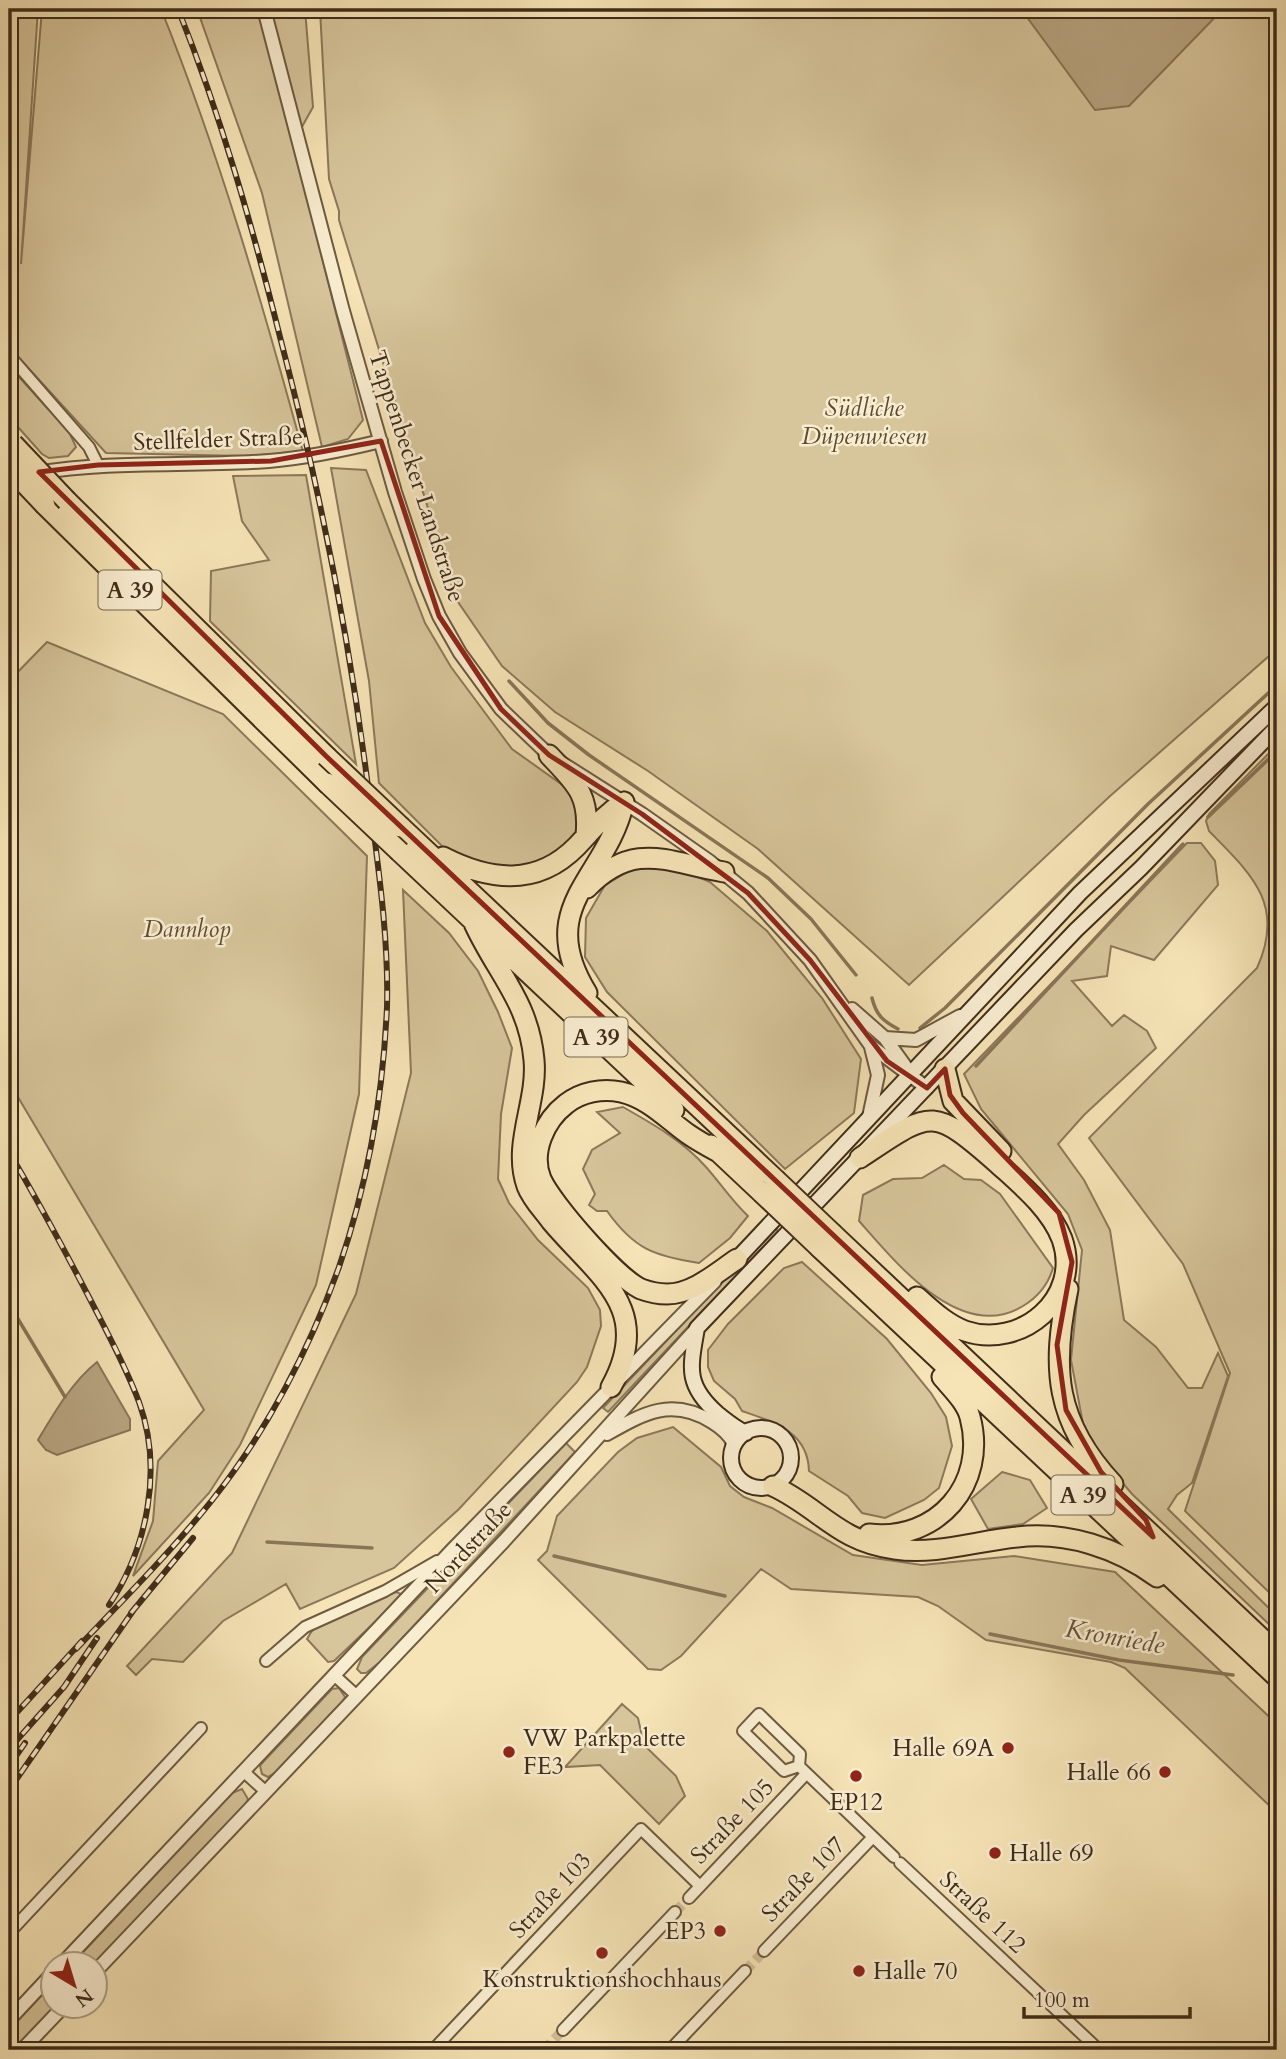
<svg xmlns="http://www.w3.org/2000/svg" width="1286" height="2059" viewBox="0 0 1286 2059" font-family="Cardo,serif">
	<rect width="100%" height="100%" fill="#f6e4b6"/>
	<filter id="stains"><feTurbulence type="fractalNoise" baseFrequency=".00286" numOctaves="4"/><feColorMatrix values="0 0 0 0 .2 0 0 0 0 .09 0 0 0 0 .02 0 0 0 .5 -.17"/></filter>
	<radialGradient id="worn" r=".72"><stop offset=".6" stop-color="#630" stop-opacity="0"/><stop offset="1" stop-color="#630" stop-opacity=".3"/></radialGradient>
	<path fill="#d7c59b" stroke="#8b785a" stroke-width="2" d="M9 9H38L21 264 42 9H161C219 153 262 302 303 452L245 456 106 453 9 347Z
		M197 9H305L313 107 293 143 363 420 348 439 322 447 262 193Z
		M320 9H1277V649L1109 797 909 985 758 849 648 771 555 712 502 666 456 599 339 220V211L329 179Z
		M9 366 69 432 76 447 68 456 49 458 42 454 9 417Z
		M331 468 366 470 425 623 451 667 512 749 568 789 580 811 578 828 568 843 554 856 532 867 491 871 445 849 379 783 369 681Z
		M306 475 356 764 210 621 211 571 269 560 242 521 233 476Z
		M47 642 223 714 367 856 359 1094 316 1285 240 1445 209 1493 133 1576 153 1521 158 1461 204 1410 9 1082V681Z
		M1277 745V1600L1185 1511 1230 1373 1183 1264 1089 1138 1257 968C1286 904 1251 874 1209 831L1206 821 1209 814Z
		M1187 843H1201L1215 861 1218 885 1154 960 1111 946 1107 976 1072 981 1112 1026 1124 1015 1147 1031 1156 1048 1084 1115 1058 1144 1084 1180 1110 1230 1124 1320 1156 1347 1188 1388H1202L1218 1353 1228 1376 1192 1483 1177 1495 1168 1509 1277 1616V1632L1132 1494 1096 1452 1083 1424 1071 1360 1082 1250 1068 1214 981 1109 964 1074Z
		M638 866 676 868 710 882 767 931 822 998 861 1059 854 1113 785 1169 607 992 585 957 586 918 605 885Z
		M403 890 449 933 478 971 498 1012 512 1048 501 1114 498 1179 509 1203 538 1240 588 1288 600 1310 601 1326 587 1367 577 1382 459 1509 394 1568 300 1609 286 1584 223 1621 183 1662 152 1659 136 1675 127 1666 232 1553 356 1294 411 1073Z
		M623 1107C653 1124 683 1141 706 1167 721 1184 732 1201 748 1216L730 1238 699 1263C654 1256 634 1249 607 1211H597L589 1205 595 1194 583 1169 592 1150 620 1133 597 1112Z
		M944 1165 964 1179 981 1180 1000 1194 1053 1268C1048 1285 1038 1297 1023 1306 961 1344 896 1263 859 1221L863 1195 893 1179 922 1178Z
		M774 1227 778 1231 608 1412 603 1408Z
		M802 1262 887 1339 931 1393 946 1417 952 1446 939 1488 924 1500 885 1518 862 1513 848 1496 809 1471C808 1431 773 1422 742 1411L735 1399 714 1381 708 1367V1350L728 1324 784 1268Z
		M673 1427 721 1467 730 1486 744 1497 772 1508 853 1555 922 1565 1014 1556 1115 1572 1277 1724V1813L1125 1668 1111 1662 986 1640 938 1606 918 1597 791 1589 761 1569 681 1656 661 1670 648 1669 538 1560 547 1551 557 1516 618 1452 637 1438Z
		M566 1443 575 1452 380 1662 366 1673H361L357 1669 362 1657Z
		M1002 1472 1030 1480 1047 1508 1023 1524 988 1529 971 1499Z
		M396 1592 401 1594 399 1599 334 1661 328 1662 307 1639C320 1610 370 1604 396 1592Z
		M339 1688 345 1697 342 1702 276 1772 268 1777 262 1774 260 1766 264 1761 332 1689Z
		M622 1704 638 1718 644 1745 676 1776 685 1796 659 1824 600 1765 565 1767Z
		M242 1789 248 1799 245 1806 94 1964 71 1965 232 1793Z
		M52 1984 55 2007 16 2048 9 2050V2030Z"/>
	<path fill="#b8a581" stroke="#887557" stroke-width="2" d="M1021 9H1223L1129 106 1095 110Z
		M97 1362 130 1419V1430L57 1455 46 1450 38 1440C54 1413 72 1382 97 1362Z"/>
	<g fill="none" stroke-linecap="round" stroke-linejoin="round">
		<path stroke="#887557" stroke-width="3.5" d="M509 681 548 723 589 755 768 878 811 919 856 975
			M1208 817 1277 751
			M872 998C876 1015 883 1021 898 1029
			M920 1028 945 1008 1148 804 1277 685
			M976 1066 1183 844
			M9 1304 65 1397
			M267 1542 372 1548
			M554 1556 725 1596
			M990 1634 1119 1660 1233 1675"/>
		<path stroke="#d1bf97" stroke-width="10" stroke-dasharray="10 5" stroke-linecap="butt" d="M675 1912 689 1898
			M745 1971 764 1951
			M544 2050 563 2030"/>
		<g stroke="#6d5a40" stroke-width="14">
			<path id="minor" d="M9 355 89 447 98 465
				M266 1661 305 1627 385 1591 437 1561
				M334 1675 357 1696
				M799 1766 784 1771 743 1731 759 1714 800 1754 799 1766 894 1857
				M243 1771 266 1792
				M900 1863 1099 2050
				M689 1898 806 1774
				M9 1933 201 1728
				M764 1951 873 1837
				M563 2030 675 1912
				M433 2050 641 1829 700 1886
				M670 2050 745 1971"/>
		</g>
		<g stroke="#6d5a40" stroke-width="16">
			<path id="tertiary" d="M264 9 343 311 395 492 424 579 439 616 460 653 501 709 549 755 642 814 709 861 748 893 810 960 871 1046 927 1088
				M37 473C114 460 192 467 269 461 307 458 344 450 381 441
				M852 1009 885 1038 908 1070
				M885 1038 916 1040 960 1016
				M869 1117 878 1075 871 1047
				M607 1434C644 1413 672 1397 712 1422 722 1428 729 1434 734 1444
				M61 1965 453 1549 715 1281
				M94 1973 504 1541 697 1328
				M9 2020 52 1974
				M22 2050 63 2007"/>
		</g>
		<g stroke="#3f2c19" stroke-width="18">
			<path id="secondary" d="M737 1259 1080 893 1277 706
				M731 1458a30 30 0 1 1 60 0a30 30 0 1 1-60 0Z
				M746 1433C735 1428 727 1421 718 1414 685 1385 690 1368 697 1328L1076 930 1141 868 1277 727"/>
		</g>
		<g stroke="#3f2c19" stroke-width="23">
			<path id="motorway" d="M67 501 326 756
				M45 505 327 783
				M549 755C575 783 590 794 586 835
				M401 827 775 1179
				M400 852 674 1110
				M443 857C490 881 537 887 577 846 594 828 603 816 624 802
				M587 888C635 839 668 863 724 872
				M473 921C495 971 529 1001 534 1060 538 1102 512 1144 527 1186 532 1199 543 1210 551 1221 597 1276 655 1308 611 1387
				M587 993C533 905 607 879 624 802
				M945 1069 953 1101 1001 1151
				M711 1145 762 1193
				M720 1153C709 1147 698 1141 688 1134 667 1119 648 1098 621 1092 602 1088 581 1092 566 1104 545 1120 530 1152 541 1179 552 1204 617 1278 641 1289 649 1292 658 1294 667 1294 693 1294 716 1273 737 1259
				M860 1158C931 1111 931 1105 996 1162 1020 1184 1050 1208 1062 1239 1083 1299 1020 1350 965 1331 946 1324 932 1310 917 1297
				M833 1234 1277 1653
				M820 1248 1277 1677
				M1068 1289C1051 1368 1055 1422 1113 1484
				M773 1486C819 1507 838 1542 895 1549 936 1555 976 1541 1017 1537 1066 1531 1118 1548 1157 1577
				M869 1534C937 1542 988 1484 970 1417 966 1402 952 1389 942 1377"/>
		</g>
		<use href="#minor" stroke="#f9edd0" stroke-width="10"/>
		<use href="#tertiary" stroke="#f9edd0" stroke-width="12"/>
		<use href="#secondary" stroke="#f9edd0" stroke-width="14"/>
		<use href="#motorway" stroke="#f6e4b6" stroke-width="19"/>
		<g stroke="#3f2c19" stroke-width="6">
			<path id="rail" d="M9 1152C38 1201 65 1251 91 1301 108 1334 126 1367 139 1402 163 1468 148 1547 109 1605
				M131 1613 193 1538
				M76 1649C123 1600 171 1552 213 1499 267 1431 310 1348 339 1267 368 1183 383 1096 387 1007 389 931 376 854 367 779 348 630 318 482 280 337 252 225 221 116 178 9
				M9 1721 82 1641
				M9 1749 64 1687 97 1638
				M9 1766 25 1743
				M9 1790 135 1608"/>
		</g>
		<use href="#rail" stroke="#f9edd0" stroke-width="3.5" stroke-dasharray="10" stroke-linecap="butt"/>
		<g stroke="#3f2c19" stroke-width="23" stroke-linecap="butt">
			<path id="motorway-bridge" d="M13 444 67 501
				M9 467 45 505
				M326 756 401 827
				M327 783 400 852
				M775 1179 833 1234
				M762 1193 820 1248"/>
		</g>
		<use href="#motorway-bridge" stroke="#f6e4b6" stroke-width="19"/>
	</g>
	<path fill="none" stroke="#8f2418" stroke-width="5" stroke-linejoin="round" d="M381 441 439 616 501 709 549 755 642 814 748 893 810 960 887 1061 927 1088 945 1069 950 1095 963 1113 1059 1213 1072 1262 1057 1345 1066 1410 1101 1472 1146 1520 1153 1537 326 756 39 472 98 465 271 461Z"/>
	<g fill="#8f2418" stroke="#f9edd0" stroke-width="2.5">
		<circle cx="1008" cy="1748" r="7"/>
		<circle cx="509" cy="1752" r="7"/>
		<circle cx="1165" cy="1772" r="7"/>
		<circle cx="856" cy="1776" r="7"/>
		<circle cx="995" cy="1853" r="7"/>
		<circle cx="720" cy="1931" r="7"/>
		<circle cx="602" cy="1953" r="7"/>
		<circle cx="859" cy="1971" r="7"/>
	</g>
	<g text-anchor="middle" stroke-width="5" stroke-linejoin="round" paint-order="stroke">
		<g fill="#f9edd0" stroke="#776650" stroke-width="2">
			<rect x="98.5" y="570.5" width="63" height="39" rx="5"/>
			<rect x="564.5" y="1017.5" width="63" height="39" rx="5"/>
			<rect x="1051.5" y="1475.5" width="63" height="39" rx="5"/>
		</g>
		<g font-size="23" font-weight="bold" fill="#3f2c19">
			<text x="130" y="598">A 39</text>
			<text x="596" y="1045">A 39</text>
			<text x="1083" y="1503">A 39</text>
		</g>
		<g font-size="24" font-style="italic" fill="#5d4b33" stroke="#f9edd0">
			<text x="864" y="416">Südliche<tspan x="864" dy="28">Düpenwiesen</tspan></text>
			<text x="187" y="937">Dannhop</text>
		</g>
		<g font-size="24" fill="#3f2c19" stroke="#f9edd0">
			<text transform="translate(218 439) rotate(-2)" y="8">Stellfelder Straße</text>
			<text transform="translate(417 476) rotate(72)" y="8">Tappenbecker Landstraße</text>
			<text transform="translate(468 1547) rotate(-47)" y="8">Nordstraße</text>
			<text transform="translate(732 1821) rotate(-46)" y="8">Straße 105</text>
			<text transform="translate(803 1879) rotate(-46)" y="8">Straße 107</text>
			<text transform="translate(550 1895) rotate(-47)" y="8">Straße 103</text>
			<text transform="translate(983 1912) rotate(43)" y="8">Straße 112</text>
		</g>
		<g font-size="24" fill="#3f2c19" stroke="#f9edd0" text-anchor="start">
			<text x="523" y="1746">VW Parkpalette<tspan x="523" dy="28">FE3</tspan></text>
			<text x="994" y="1756" text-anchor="end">Halle 69A</text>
			<text x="1151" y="1780" text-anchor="end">Halle 66</text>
			<text x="856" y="1810" text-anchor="middle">EP12</text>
			<text x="1009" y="1861">Halle 69</text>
			<text x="706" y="1939" text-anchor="end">EP3</text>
			<text x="873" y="1979">Halle 70</text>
			<text x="602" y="1987" text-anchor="middle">Konstruktionshochhaus</text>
		</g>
		<g font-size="26" font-style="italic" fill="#635038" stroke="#f9edd0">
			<text transform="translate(1115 1636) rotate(10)" y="9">Kronriede</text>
		</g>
	</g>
	<rect width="1286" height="2059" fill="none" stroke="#f6e4b6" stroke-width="35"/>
	<rect x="10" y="10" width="1265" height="2038" fill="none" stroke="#3f2c19" stroke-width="3.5"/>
	<rect x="18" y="18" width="1251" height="2024" fill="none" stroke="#3f2c19" stroke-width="2"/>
	<g transform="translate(74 1985) rotate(142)"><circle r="33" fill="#f9edd0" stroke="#afa087" stroke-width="2"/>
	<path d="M0-5L12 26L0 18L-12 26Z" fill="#8f2418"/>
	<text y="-10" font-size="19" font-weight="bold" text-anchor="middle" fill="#3f2c19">N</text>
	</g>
	<path d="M1024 2007v10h166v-10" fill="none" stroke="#3f2c19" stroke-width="3.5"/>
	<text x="1034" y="2007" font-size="21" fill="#3f2c19" stroke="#f9edd0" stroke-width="5" paint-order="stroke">100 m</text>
	<rect width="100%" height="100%" filter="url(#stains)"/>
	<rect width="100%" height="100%" fill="url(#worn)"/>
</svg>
